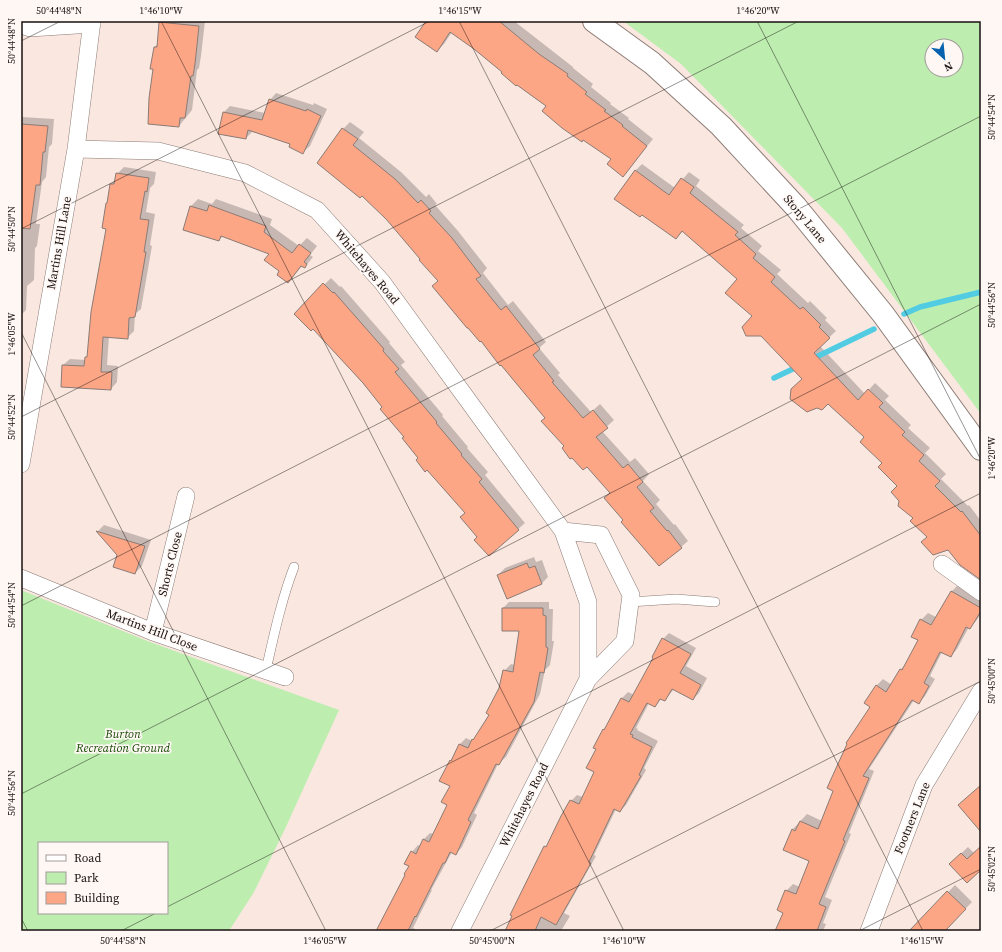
<svg xmlns="http://www.w3.org/2000/svg" width="1002" height="952" viewBox="0 0 1002 952" font-family="'Source Serif 4',serif">
	<rect width="100%" height="100%" fill="#f9e7e0"/>
	<path fill="#bdeeb0" fill-rule="evenodd" d="M623 21H981V414L842 228 681 64ZM932 46H956V70H932Z
		M21 590 150 642 339 710 285 829 254 892 229 931H21ZM39 843H167V913H39Z"/>
	<path fill="#0003" d="M162 21H205L201 56 199 68 197 70 192 110 179 126 154 68 155 47 158 43 160 22Z
		M422 21H514L573 67V68L593 84 591 87 611 103 610 104 629 118 628 119 653 139 623 175 612 159 548 105 452 32 444 44 437 51 426 23Z
		M276 93 313 105 314 103 327 109 310 146 303 152 292 143 253 131 246 138 224 112 230 106 265 113 270 100Z
		M22 117 54 119 52 144 49 147 46 177 42 182 36 224H40L37 246 35 248 34 280 27 286 26 310 21 315V118Z
		M350 122 364 132 359 138 401 172 426 197 429 194 437 204 435 205 458 231 487 268 483 273 508 305 513 301 546 342 539 348 560 373 558 375 591 412 600 404 614 420 602 431 630 462 635 458 649 474 643 481 660 500 656 504 674 525 675 524 688 541 681 547 624 520 611 493 587 465 565 446 546 418 421 259 343 129Z
		M642 164 675 188 689 172 700 180 696 186 744 225 741 228 762 246 758 251 781 270 777 274 808 303 810 301 827 318 825 320 836 331 820 346 865 394 875 383 889 396 885 400 911 425 908 428 930 448 925 453 946 474 941 479 968 506 969 505 981 521V579L949 548 928 537 915 518 899 486 866 437 803 378 753 315 739 279 683 231 676 238 635 171Z
		M124 167 156 172 154 184 150 188 146 212 155 214 150 245 152 246 141 309 135 314 134 331 127 338 109 336 107 365 118 366 117 382 111 389 63 365 70 359 86 360 88 355 107 228 111 184 116 179 117 174Z
		M198 199 212 204 216 199 272 219 270 225 299 246 307 238 317 246 310 255 313 257 305 267 302 266 288 282 270 254 223 236 219 240 184 229 191 206Z
		M331 278 340 287 341 286 390 342 389 343 405 362 401 365 443 415 442 416 468 447 467 448 488 472 485 475 525 523 489 555 478 537 461 517 466 512 420 457 384 407 313 327 295 314Z
		M104 525 151 540 142 566 135 573 98 531Z
		M534 557 536 562 542 560 548 577 542 583 498 575 505 568Z
		M958 585 981 598V614L976 621 970 628 969 627 957 649 951 656 942 652 930 676 935 679 925 696 919 703 914 700 869 769 874 771 849 833 851 834 825 897 832 900 823 923 826 924 823 931H776L784 912 786 891 793 884 800 887 811 861 792 830 807 814 822 821 872 706 876 686 883 679 892 685 901 669 907 663 919 640 921 620 928 613 936 617 952 591Z
		M509 602H549V609H553L552 641H554L550 665 545 670 540 694 506 757 498 764 474 813 477 815 462 847 456 854 452 852 431 890H432L413 928 415 929 414 931H377L410 866 412 852 418 845 421 846 424 839 430 833 434 834 448 805 451 786 440 781 459 745 466 738 472 741 477 735 490 714 500 689 504 671 511 664 515 665 520 630 503 608Z
		M669 633 696 648 686 666 707 678 699 693 693 699 674 689 665 700 662 698 655 706 649 703 636 728 638 729 637 730 658 741 644 768 646 770 626 805 620 811 616 809 594 855 596 856 564 913 570 916 561 931H506L545 847 549 843 571 801 577 795 583 797 596 772 597 749 595 747 604 729 608 725 622 698 628 692 634 695 663 639Z
		M968 847 974 853 981 847V874L978 871 950 864Z
		M955 885 972 902 944 931H920L915 926Z"/>
	<g fill="none" stroke-linecap="round" stroke-linejoin="round">
		<path stroke="#51cce2" stroke-width="5.5" d="M904 314 920 307 981 292
			M812 359 874 329
			M774 378 799 366"/>
	</g>
	<path fill="#fca686" stroke="#8b7b75" d="M426 21H499L539 54 568 74 567 76 587 92 585 94 606 110 604 111 623 125 622 126 647 146 623 177 607 164 611 159 583 140 582 142 562 128 542 111 546 106 517 85 516 86 501 73 502 72 474 49 450 32 437 52 415 37Z
		M159 22 199 26 195 64 193 76H191L185 118H180L179 127 148 124 149 98 153 69H150L154 47H157Z
		M269 99 306 111 307 109 321 116 303 154 289 147 290 144 248 130 246 139 218 134 223 112 262 120Z
		M21 124 48 126 45 152H43L40 185H36L30 229 21 228Z
		M342 128 358 139 353 145 395 179 418 203 421 200 431 211 429 213 452 238 481 276 476 279 501 310 506 306 540 349 533 355 554 381 552 382 583 418 593 410 608 428 596 437 623 468 628 464 643 482 637 487 654 508 650 511 667 531 668 530 682 548 659 566 621 522 623 520 604 498 610 493 587 467 583 470 572 458 570 459 562 448 564 446 541 421 545 418 501 365 500 366 481 341 480 342 468 328H467L432 286 438 281 419 260 420 259 386 219 362 196 360 198 317 163Z
		M635 170 669 195 681 178 694 187 690 193 738 232 735 235 756 254 753 258 775 277 771 282 800 309 803 307 821 325 819 327 830 338 814 353 858 400 868 389 883 403 879 407 905 432 902 435 924 455 919 461 940 481 935 486 961 512 962 511 981 536V580L960 565 948 550 933 555 921 542 927 537 910 521 913 518 898 506 899 501 891 492 897 486 878 467 882 463 860 442 864 437 828 404 822 410 817 408 807 412 790 399 791 389 802 379 761 336H746L742 327 752 316 725 293 737 279 682 231 676 239 642 215 640 217 614 199Z
		M116 173 149 178 147 192 145 191 140 219 149 220 144 252H146L135 317 129 318 128 339 103 337 101 372H112L111 390 61 387 62 365 84 366 85 357H87L91 312 106 229 102 228 106 203H107L110 184H114Z
		M209 205 266 226 264 232 292 253 299 244 311 253 304 262 307 264 305 268 301 266 288 283 277 275 279 271 264 260 269 254 221 236 219 241 183 230 190 206 207 211Z
		M323 283 333 293 334 292 384 349 383 351 399 369 395 372 437 422 436 423 462 454 461 455 482 479 479 482 519 530 489 556 474 540 477 537 460 517 465 513 427 470 425 472 416 460 418 458 402 438 404 437 380 409 382 407 363 383 313 329 311 331 294 314Z
		M96 531 145 546 135 574 113 567 117 555Z
		M527 563 529 568 535 566 542 584 507 599 497 575Z
		M951 591 981 608V611L970 629 966 627 951 657 940 652 924 683 929 686 919 704 912 700 863 776 869 778 843 840 845 841 819 904 826 907 817 931H775L783 913 777 910 785 890 796 894 809 861 783 850 792 829 795 831 800 821 818 829 833 791 827 788 847 744 846 743 870 707 864 703 876 685 886 692 900 669 902 670 918 640 911 637 920 619 931 625Z
		M502 608H543V615L546 616V647L548 648 544 673 540 672 534 702 499 765 496 764 468 820 471 822 456 855 450 852 445 863H443L416 917 415 916 408 931H376L405 875 404 874 409 866 404 864 411 851 416 854 423 839 429 842 447 805 441 802 450 786 439 781 450 760 451 761 459 744 468 748 472 739 473 740 489 715 486 713 499 688 503 670 513 672 519 631H502Z
		M662 638 691 654 680 673 701 685 693 700 672 689 665 701 660 699 655 707 647 703 630 734 633 735 632 737 652 747 639 775 641 776 620 812 614 809 589 862 591 863 556 925 541 917 535 931H505L512 916 510 915 544 846 546 847 561 816 570 800 579 804 594 772 586 768 596 749 593 748 603 729 604 730 621 698 629 702 653 658 652 657Z
		M981 785V832L958 805Z
		M981 846V870L967 883 949 864 961 853 967 859Z
		M947 891 966 909 945 931H909Z"/>
	<g fill="none" stroke-linecap="round" stroke-linejoin="round">
		<g stroke="#8c7c76" stroke-width="10">
			<path id="service" d="M630 602 676 599 715 602
				M266 670C274 635 281 601 294 567"/>
		</g>
		<g stroke="#8c7c76" stroke-width="18">
			<path id="minor" d="M21 25 30 28 92 24
				M76 149 158 151 245 173 317 210 382 282 563 531 588 602V679L460 931
				M21 464 76 149 92 21
				M563 531 601 535 631 595 625 641 588 679
				M942 564 981 592
				M21 578 153 632 285 677
				M153 632 186 496
				M869 931 924 785 981 691"/>
		</g>
		<g stroke="#8c7c76" stroke-width="24">
			<path id="secondary" d="M594 21 652 63 721 126 796 207 883 314 981 449"/>
		</g>
		<use href="#service" stroke="#fff" stroke-width="9"/>
		<use href="#minor" stroke="#fff" stroke-width="17"/>
		<use href="#secondary" stroke="#fff" stroke-width="22"/>
	</g>
	<path fill="none" stroke="#181210" stroke-width="1" stroke-opacity="0.45" d="M161 21 624 931M459 21 923 931M757 21 981 460M21 41 61 21M21 229 430 21M21 332 326 931M21 417 799 21M21 606 981 116M21 794 981 304M167 907 981 493M21 918 28 931M121 931 156 913M490 931 981 681M859 931 981 869"/>
	<g text-anchor="middle" stroke-width="3.5" stroke-linejoin="round" paint-order="stroke">
		<g font-size="12" fill="#181210" stroke="#fef7f4">
			<text transform="translate(805 219) rotate(50)" y="4">Stony Lane</text>
			<text transform="translate(59 243) rotate(-80)" y="4">Martins Hill Lane</text>
			<text transform="translate(367 267) rotate(50)" y="4">Whitehayes Road</text>
			<text transform="translate(170 564) rotate(-76)" y="4">Shorts Close</text>
			<text transform="translate(152 630) rotate(21)" y="4">Martins Hill Close</text>
			<text transform="translate(524 805) rotate(-63)" y="4">Whitehayes Road</text>
			<text transform="translate(912 818) rotate(-68)" y="4">Footners Lane</text>
		</g>
		<g font-size="12" font-style="italic" fill="#164b03" stroke="#fef7f4">
			<text x="123" y="738">Burton<tspan x="123" dy="14">Recreation Ground</tspan></text>
		</g>
	</g>
	<rect width="1002" height="952" fill="none" stroke="#fef7f4" stroke-width="44"/>
	<rect x="38" y="842" width="130" height="72" fill="#fef7f4" stroke="#a29b99"/>
	<rect x="46" y="855" width="20" height="6" fill="#ffffff" stroke="#a29b99"/>
	<text x="74" y="862" font-size="12" fill="#181210">Road</text>
	<rect x="46" y="872" width="20" height="12" fill="#bdeeb0" stroke="#a29b99"/>
	<text x="74" y="882" font-size="12" fill="#181210">Park</text>
	<rect x="46" y="892" width="20" height="12" fill="#fca686" stroke="#a29b99"/>
	<text x="74" y="902" font-size="12" fill="#181210">Building</text>
	<g transform="translate(944 58) rotate(153)"><circle r="19" fill="#fef7f4" stroke="#a29b99"/>
	<path d="M0-3L7 15L0 10L-7 15Z" fill="#0662af"/>
	<text y="-6" font-size="11" font-weight="bold" text-anchor="middle" fill="#181210">N</text>
	</g>
	<rect x="22" y="22" width="958" height="908" fill="none" stroke="#181210" stroke-width="1.5"/>
	<g font-size="10" text-anchor="middle" fill="#181210">
		<text x="59" y="14">50°44'48"N</text>
		<text x="161" y="14">1°46'10"W</text>
		<text x="460" y="14">1°46'15"W</text>
		<text x="758" y="14">1°46'20"W</text>
		<text transform="translate(11 41) rotate(-90)" y="4">50°44'48"N</text>
		<text transform="translate(991 117) rotate(-90)" y="4">50°44'54"N</text>
		<text transform="translate(11 229) rotate(-90)" y="4">50°44'50"N</text>
		<text transform="translate(991 305) rotate(-90)" y="4">50°44'56"N</text>
		<text transform="translate(11 334) rotate(-90)" y="4">1°46'05"W</text>
		<text transform="translate(11 417) rotate(-90)" y="4">50°44'52"N</text>
		<text transform="translate(991 458) rotate(-90)" y="4">1°46'20"W</text>
		<text transform="translate(11 605) rotate(-90)" y="4">50°44'54"N</text>
		<text transform="translate(991 681) rotate(-90)" y="4">50°45'00"N</text>
		<text transform="translate(11 793) rotate(-90)" y="4">50°44'56"N</text>
		<text transform="translate(991 869) rotate(-90)" y="4">50°45'02"N</text>
		<text x="123" y="944">50°44'58"N</text>
		<text x="325" y="944">1°46'05"W</text>
		<text x="492" y="944">50°45'00"N</text>
		<text x="624" y="944">1°46'10"W</text>
		<text x="922" y="944">1°46'15"W</text>
	</g>
</svg>
